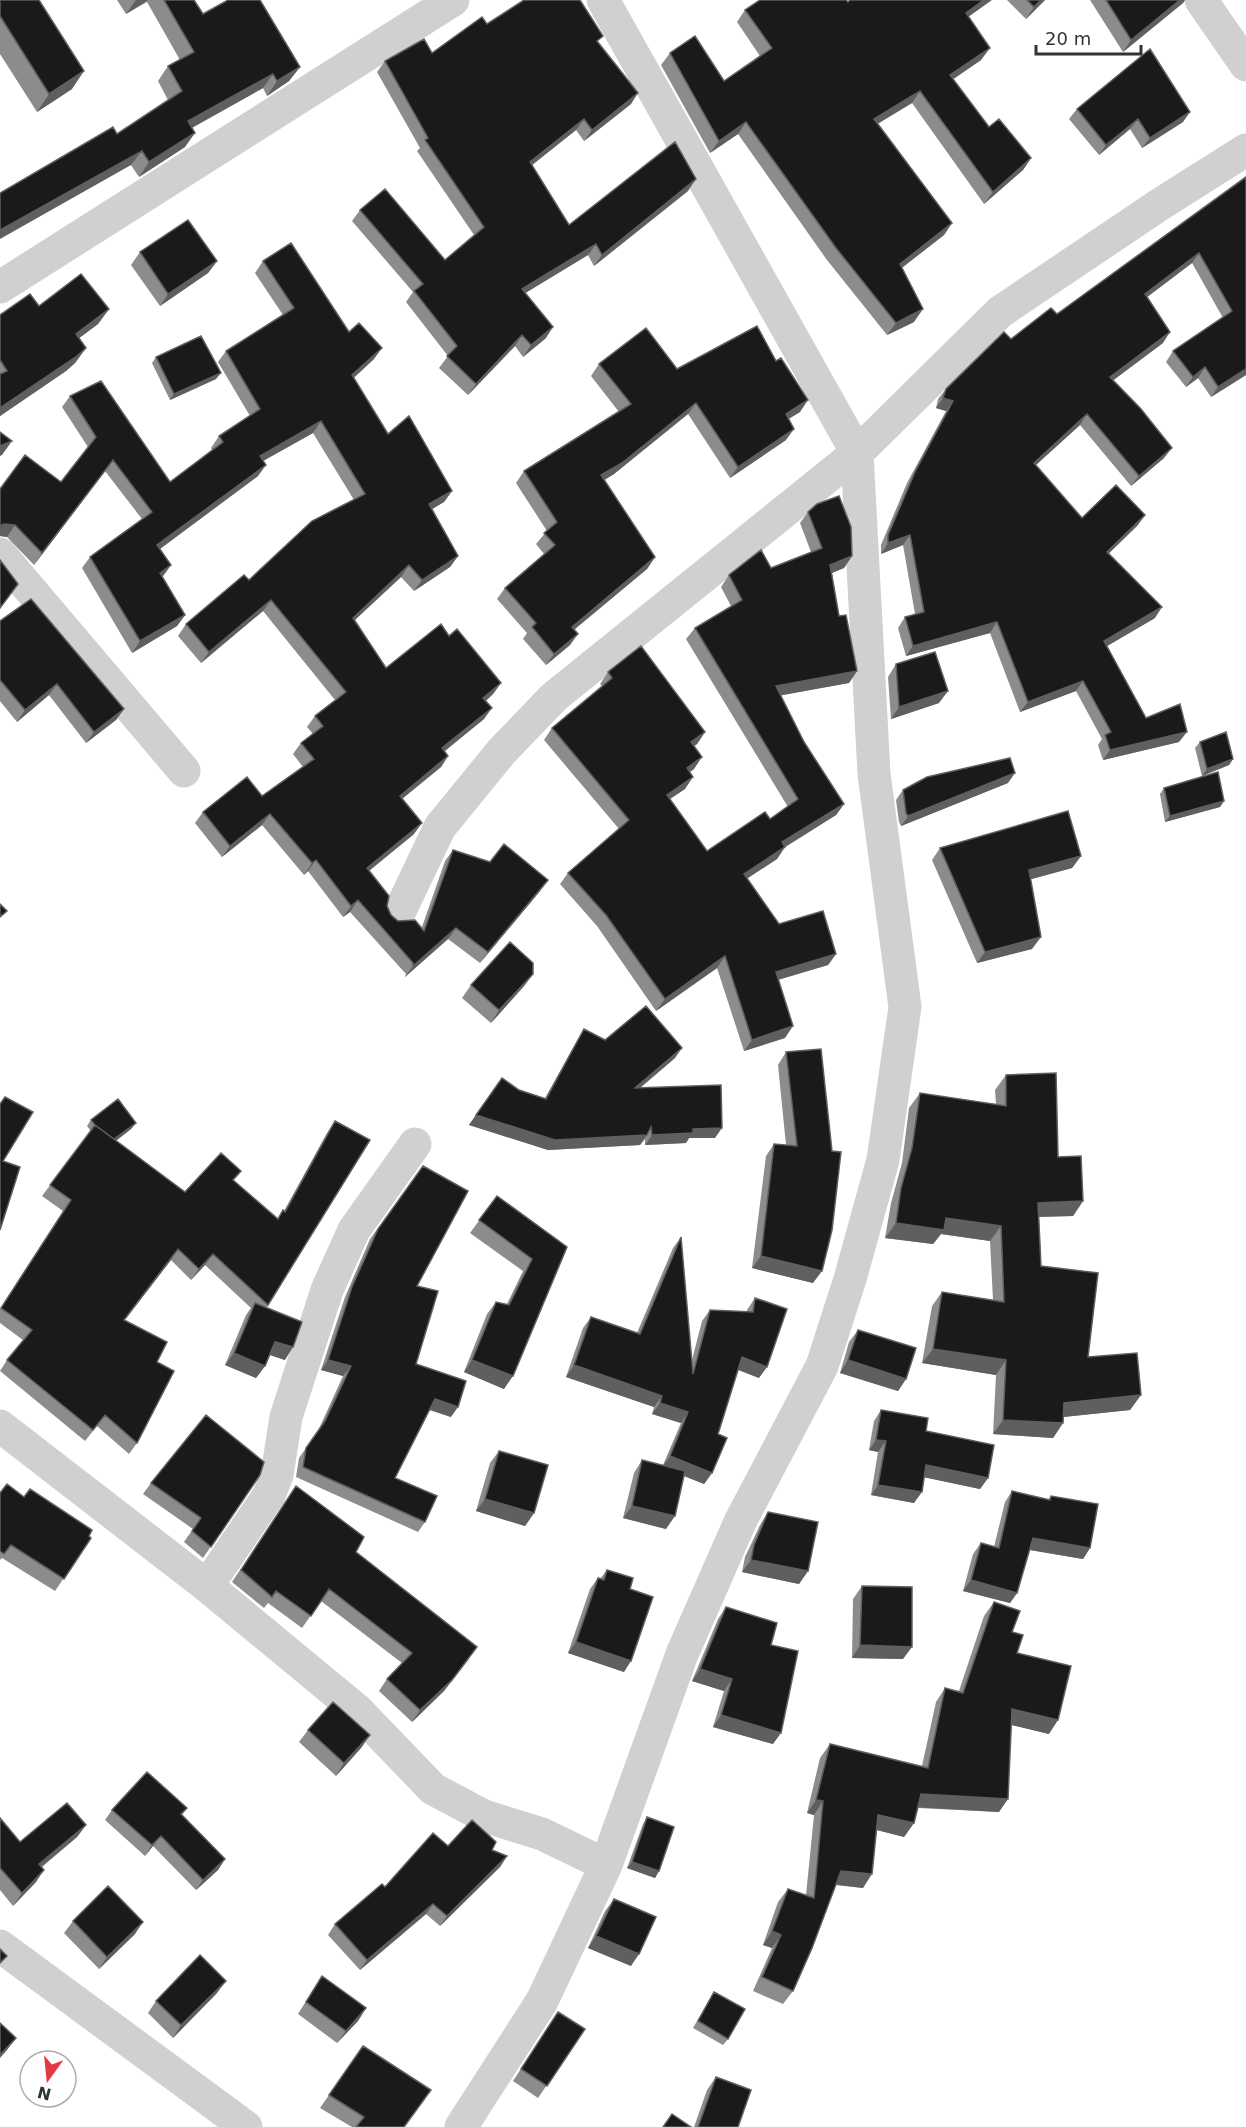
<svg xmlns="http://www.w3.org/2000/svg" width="1246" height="2127" viewBox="0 0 1246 2127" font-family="'DejaVu Sans',sans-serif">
	<rect width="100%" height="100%" fill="#fff"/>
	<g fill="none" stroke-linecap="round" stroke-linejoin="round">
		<path stroke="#d0d0d0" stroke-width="33" d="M1201 0 1246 65
			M0 287 453 0
			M0 554 184 771
			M398 915 440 827 502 751 554 697 857 453 1000 312 1159 205 1246 150
			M0 1426 207 1586 357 1710 433 1789 484 1816 542 1834 606 1865
			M207 1586 269 1495 277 1475 286 1417 327 1290 354 1230 415 1144
			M0 1946 246 2127
			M461 2127 542 2001 606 1865 682 1654 740 1522 822 1366 850 1279 883 1160 905 1007 874 774 857 453 603 0"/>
	</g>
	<path fill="#8c8c8c" d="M0 0 72 89 37 112 0 54Z
		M117 0H194L203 14 262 3 300 67 289 81 267 96 263 88 192 128 185 147 139 177 131 165 117 134 168 100 158 81 168 66 180 60 147 2 126 14Z
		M1007 0H1045L1026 19Z
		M1090 0H1185L1183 3 1123 52Z
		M848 2 969 17 981 60 953 79 989 127 1031 158 1023 170 984 204 912 103 878 123 952 223 944 235 902 268 914 322 887 335 827 260 738 134 710 153 661 65 670 53 724 81 760 56 737 22 745 10Z
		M487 24 598 43 631 104 584 141 576 130 532 165 569 225 688 191 594 266 588 255 525 293 546 338 523 357 515 346 468 395 439 368 448 356 406 302 413 292 352 221 360 210 445 260 474 235 417 151 420 148 377 72 385 61 432 53Z
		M1077 109 1183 122 1142 148 1130 129 1099 155 1069 119Z
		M1246 177V375L1211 397 1198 378 1186 387 1166 362 1173 351 1223 318 1192 263 1147 297 1163 343 1113 380 1164 458 1131 486 1080 425 1036 465 1082 518 1138 525 1109 553 1155 618 1107 646 1146 718 1179 742 1103 760 1098 745 1102 739 1076 691 1020 712 990 633 906 656 898 628 905 617 915 614 903 545 881 554V545L907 483 946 411 936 408 938 399 946 389 1011 339 1057 314Z
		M140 252 217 261 208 273 160 306 131 265Z
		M263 261 349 332 374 359 353 378 388 434 452 491 444 502 432 509 458 556 450 567 414 591 401 577 355 620 386 668 449 636 501 683 493 694 486 701 484 719 444 751 448 756 441 767 402 799 414 834 369 871 387 906 391 915 398 921 422 927 445 861 453 850 540 891 480 963 448 939 405 977 406 974 350 912 343 917 308 871 304 875 262 825 222 857 195 823 203 812 262 796 303 767 293 754 301 743 313 734 307 727 315 716 335 700 263 611 201 663 178 636 186 624 249 580 354 500 313 433 263 461 258 476 160 549 171 565 162 577 185 615 177 626 132 653 82 568 90 557 142 519 105 471 34 565 7 537 0 536 61 482 88 447 62 407 70 396 170 482 212 450 211 448 219 436 250 416 218 362 226 351 283 315 255 273Z
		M39 306 109 309 98 324 79 338 86 348 75 363 66 371 0 416V315Z
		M156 357 216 379 170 400 152 363Z
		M599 364 677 369 800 412 788 419 786 440 730 478 688 414 614 474 604 480 655 557 647 569 575 629 570 645 546 665 523 639 527 633 497 599 505 588 544 554 536 544 547 531 516 483 524 471 619 412 591 376Z
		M808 512 852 556 844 568 832 573 839 616 857 671 849 683 780 695 804 742 844 804 836 815 785 847 777 859 747 878 779 924 836 954 828 965 778 980 785 1038 744 1051 717 968 656 1011 597 926 560 884 568 873 619 829 544 740 552 728 602 686 600 684 608 672 705 732 697 744 694 746V769L690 772 685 789 670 799 707 851 770 819 788 807 686 639 695 628 731 606 721 587 729 575 771 568 811 552 800 523Z
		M0 621 124 709 116 720 86 743 49 695 17 722 0 701Z
		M896 664 939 703 891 719 888 677Z
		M1200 742 1233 759 1229 765 1202 776 1195 748Z
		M1008 783 901 826 899 822 896 800 903 790Z
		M1164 788 1224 801 1220 807 1165 822 1160 794Z
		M940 848 1081 856 1072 868 1031 879 1032 949 977 963 932 860Z
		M533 974 524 986 491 1023 462 998 471 985Z
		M584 1029 605 1040 675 1058 640 1088 715 1138H689L686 1143 645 1145V1139L640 1145 548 1150 469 1125 502 1078 519 1090 545 1098 578 1039Z
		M786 1052 813 1283 752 1268 766 1156 774 1144 786 1145 778 1065Z
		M1006 1075 1058 1157 1083 1201 1073 1216 1039 1217 1041 1266 1088 1357 1141 1395 1130 1410 1063 1417V1423L1053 1438 993 1434 996 1375 922 1363 932 1306 942 1292 993 1300 990 1241 941 1234 933 1244 885 1238 891 1203 902 1163 909 1108 920 1093 996 1104 995 1090Z
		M91 1120 136 1123 131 1129 116 1141 185 1192 234 1181 277 1219 283 1210 284 1211 327 1133 335 1121 370 1140 267 1307 285 1360 270 1355 265 1366 256 1378 225 1365 246 1315 251 1308 205 1265 191 1280 171 1260 124 1321 157 1362 137 1443 129 1454 97 1426 85 1441 0 1371 7 1360 23 1340 0 1323V1309L63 1211 42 1196 91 1131 87 1126Z
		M423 1166 417 1286 416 1364 451 1417 429 1410 395 1478 425 1522 418 1532 296 1477 299 1458 318 1431 343 1376 321 1370 345 1297 370 1239Z
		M497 1196 567 1247 504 1389 464 1372 487 1314 496 1302 507 1304 523 1271 470 1233Z
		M681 1237 692 1360 702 1321 710 1310 747 1312V1310L755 1298 759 1378 738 1370 718 1434 712 1473 704 1484 684 1476 666 1529 623 1518 634 1473 642 1460 663 1465 681 1423 652 1414 654 1407 566 1377 583 1328 591 1317 637 1333 673 1248Z
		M858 1330 906 1379 898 1391 840 1373 849 1342Z
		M881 1410 926 1431 988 1478 980 1489 924 1477 914 1503 871 1495 878 1452 869 1450 874 1421Z
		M499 1451 534 1513 525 1526 476 1511 490 1463Z
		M260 1475 203 1558 184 1542 193 1529 143 1494 151 1483Z
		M1012 1491 1048 1500 1051 1496 1090 1548 1083 1559 1029 1550 1017 1593 1010 1603 963 1591 973 1554 981 1543 994 1547 1005 1502Z
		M0 1493 24 1497 91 1538 55 1591 2 1558 0 1560Z
		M288 1498 356 1552 469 1659 444 1691 412 1722 379 1691 387 1679 402 1663 321 1601 302 1628 268 1603 264 1608 232 1582Z
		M768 1512 808 1571 799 1584 742 1572 745 1557 760 1525Z
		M607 1570 630 1589 624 1672 568 1653 590 1589 598 1578 600 1579Z
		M862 1586 903 1659 852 1658 853 1599Z
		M994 1602 1012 1632 1017 1653 1049 1734 1012 1725 999 1812 918 1808 914 1823 904 1837 877 1830 863 1888 835 1885 793 1991 783 2004 753 1991 772 1948 763 1945 778 1902 788 1889 806 1895 814 1815 807 1813 820 1758 830 1744 922 1766 936 1702 945 1688 959 1691 984 1616Z
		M726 1607 773 1744 713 1727 724 1691 692 1681 718 1619Z
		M308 1730 370 1735 361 1748 336 1776 299 1742Z
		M187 1808 182 1815 225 1859 218 1870 196 1890 153 1846 145 1856 105 1820 112 1810Z
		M647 1817 659 1871 655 1878 627 1868 643 1824Z
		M0 1818 20 1842 86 1825 77 1837 42 1867 36 1882 13 1906 0 1890Z
		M448 1846 492 1850 507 1856 500 1867 440 1926 426 1914 360 1970 328 1935 335 1924 385 1887Z
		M614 1899 631 1966 588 1948 605 1911Z
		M73 1921 135 1934 99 1969 64 1933Z
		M322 1976 366 2008 358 2021 337 2043 298 2014Z
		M714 1992 728 2039 723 2045 693 2028Z
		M217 1993 173 2038 148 2013 156 2001Z
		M558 2012 585 2029 538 2098 513 2081Z
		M363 2046 405 2127H352L320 2108Z
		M716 2077 738 2127H694L707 2090Z"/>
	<path fill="#5f5f5f" d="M136 0H148L126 14Z
		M984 0H992L957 25 966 13Z
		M1041 0H1045L1026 19 1034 7Z
		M1180 0H1185L1183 3 1123 52 1131 40Z
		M990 48 981 60 942 87 950 75Z
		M300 67 289 81 267 96 277 81Z
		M84 71 72 89 37 112 49 94Z
		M273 74 263 88 177 136 188 121Z
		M920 91 912 103 866 131 874 119Z
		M638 93 631 104 584 141 592 130Z
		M1190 112 1183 122 1142 148 1150 138Z
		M584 119 576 130 522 173 530 162Z
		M1138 119 1130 129 1099 155 1106 145Z
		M746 122 738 134 710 153 719 141Z
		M195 133 185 147 139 177 149 162Z
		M142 151 131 165 0 239V230Z
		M1031 158 1023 170 984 204 993 192Z
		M696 179 688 191 594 266 602 255Z
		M952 223 944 235 891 276 900 264Z
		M596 244 588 255 514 300 522 289Z
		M1199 253 1192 263 1138 304 1145 294Z
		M217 261 208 273 160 306 168 294Z
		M109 309 98 324 66 348 76 334Z
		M923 309 914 322 887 335 896 323Z
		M553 327 546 338 523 357 531 345Z
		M1170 332 1163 343 1103 388 1110 377Z
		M522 335 515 346 468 395 476 384Z
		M86 348 75 363 66 371 0 416V408Z
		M382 348 374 359 344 387 352 375Z
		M1205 367 1198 378 1186 387 1193 377Z
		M1246 369V375L1211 397 1218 387Z
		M221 373 216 379 170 400 174 394Z
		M943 398 953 401 946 411 936 408Z
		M808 400 800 412 777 426 786 414Z
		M696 403 688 414 614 474 593 487 601 475Z
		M1087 414 1080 425 1027 473 1034 463Z
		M321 421 313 433 252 467 260 456Z
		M794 429 786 440 730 478 738 467Z
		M12 441 2 455 0 456V446Z
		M1172 448 1164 458 1131 486 1139 476Z
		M113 460 105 471 34 565 42 553Z
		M266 465 258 476 149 557 157 545Z
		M452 491 444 502 422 515 429 504Z
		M1145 515 1138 525 1100 562 1107 552Z
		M4 524 15 525 7 537 0 536V526Z
		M910 535 903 545 881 554 888 543Z
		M458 556 450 567 414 591 422 580Z
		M852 556 844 568 822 577 830 565Z
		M655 557 647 569 564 638 572 627Z
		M171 565 163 576 152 584 160 573Z
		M409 565 401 577 345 629 353 618Z
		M271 600 263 611 201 663 209 652Z
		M1162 607 1155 618 1097 652 1104 641Z
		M185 615 177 626 132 653 140 641Z
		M997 622 990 633 906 656 913 646Z
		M578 634 570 645 546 665 554 654Z
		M857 671 849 683 767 698 776 686Z
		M1083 681 1076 691 1020 712 1028 702Z
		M501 683 493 694 476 709 483 698Z
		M57 684 49 695 17 722 25 710Z
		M948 691 939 703 891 719 899 707Z
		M492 708 484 719 434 760 442 748Z
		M124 709 116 720 86 743 94 732Z
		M705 732 697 744 683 754 691 742Z
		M1187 732 1179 742 1103 760 1110 750Z
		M448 756 441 767 392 807 400 796Z
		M702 757 694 769 679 779 687 768Z
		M1233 759 1229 765 1202 776 1207 769Z
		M1015 773 1008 783 901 826 908 816Z
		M693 777 685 789 659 806 667 795Z
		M1224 801 1220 807 1165 822 1170 816Z
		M844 804 836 815 774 854 782 842Z
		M270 814 262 825 222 857 230 846Z
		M422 823 414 834 359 879 367 868Z
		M785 847 777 859 736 886 744 874Z
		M1081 856 1072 868 1021 882 1029 870Z
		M316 860 308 871 304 875 312 863Z
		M548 880 540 891 480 963 488 952Z
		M358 900 350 912 343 917 351 906Z
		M456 928 448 939 405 977 413 966Z
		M1041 937 1032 949 977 963 985 952Z
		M836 954 828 965 767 983 776 972Z
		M725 956 717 968 656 1011 665 999Z
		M533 974 524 986 491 1023 499 1010Z
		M793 1026 785 1038 744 1051 752 1040Z
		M682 1048 675 1058 628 1098 635 1088Z
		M476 1115 647 1135 640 1145 548 1150 469 1125Z
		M136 1123 131 1129 105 1149 110 1142Z
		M722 1128 715 1138H689L686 1143 645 1145 652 1135 693 1129Z
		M1083 1201 1073 1216 1028 1217 1038 1203Z
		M946 1218 1001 1226 990 1241 941 1234 933 1244 885 1238 896 1223Z
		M178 1249 171 1260 116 1331 124 1320Z
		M213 1254 205 1265 191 1280 199 1269Z
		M761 1256 822 1271 813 1283 752 1268Z
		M275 1342 293 1347 285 1360 267 1354Z
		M933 1349 1006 1360 996 1375 922 1363Z
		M234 1353 265 1366 256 1378 225 1365Z
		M742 1357 767 1367 759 1378 734 1368Z
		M328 1360 351 1366 343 1376 321 1370Z
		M472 1360 513 1376 504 1389 464 1372Z
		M848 1360 906 1379 898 1391 840 1373Z
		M574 1365 662 1396 654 1407 566 1377Z
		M1141 1395 1130 1410 1054 1418 1064 1403Z
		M435 1399 458 1407 451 1417 428 1409Z
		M660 1403 688 1412 681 1423 652 1414Z
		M1003 1420 1063 1423 1053 1438 993 1434Z
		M876 1440 886 1441 878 1452 869 1450Z
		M670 1456 712 1473 704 1484 662 1467Z
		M926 1465 988 1478 980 1489 918 1476Z
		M878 1485 922 1492 914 1503 871 1495Z
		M485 1499 534 1513 525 1526 476 1511Z
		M632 1506 675 1516 666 1529 623 1518Z
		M1033 1538 1090 1548 1083 1559 1025 1549Z
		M751 1560 808 1571 799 1584 742 1572Z
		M971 1580 1017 1593 1010 1603 963 1591Z
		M576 1642 631 1661 624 1672 568 1653Z
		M860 1645 912 1647 903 1659 852 1658Z
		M477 1647 444 1691 412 1722 420 1710Z
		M700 1669 732 1679 724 1691 692 1681Z
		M1012 1709 1058 1720 1049 1734 1003 1723Z
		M721 1715 781 1733 773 1744 713 1727Z
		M370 1735 361 1748 336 1776 344 1763Z
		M921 1794 1008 1799 999 1812 912 1807Z
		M816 1800 823 1801 814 1815 807 1813Z
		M878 1815 914 1823 904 1837 869 1828Z
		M86 1825 77 1837 30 1876 39 1864Z
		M161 1836 145 1856 152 1845Z
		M507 1856 500 1867 440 1926 447 1916Z
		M225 1859 218 1870 196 1890 203 1880Z
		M632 1862 659 1871 655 1878 627 1868Z
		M44 1870 36 1882 13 1906 22 1893Z
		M841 1871 872 1874 863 1888 831 1884Z
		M433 1904 426 1914 360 1970 367 1960Z
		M143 1922 135 1934 99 1969 107 1957Z
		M772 1931 781 1935 772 1948 763 1945Z
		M596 1936 639 1954 631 1966 588 1948Z
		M226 1981 217 1993 173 2038 181 2025Z
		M366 2008 358 2021 337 2043 346 2031Z
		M16 2038 7 2050 0 2058V2055Z"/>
	<path fill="#1a1a1a" stroke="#5f5f5f" stroke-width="1.5" d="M0 0H39L84 71 49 94 0 16Z
		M164 0H194L203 14 228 0H260L300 67 277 81 273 74 188 121 195 133 149 162 142 151 0 230V193L113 127 117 134 182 91 168 66 194 52Z
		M524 0H580L603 36 597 41 638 93 592 130 584 119 530 162 569 225 675 142 696 179 602 255 596 244 522 289 553 327 531 345 522 335 476 384 447 356 457 346 414 291 423 284 360 210 385 189 445 260 484 227 425 140 428 138 385 61 424 39 432 53 482 17 487 24Z
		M760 0H846L848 2 850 0H984L966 13 990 48 950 75 989 127 999 119 1031 158 993 192 920 91 874 119 952 223 900 264 923 309 896 323 836 248 746 122 719 141 670 53 695 36 724 81 772 48 745 10Z
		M1027 0H1041L1034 7Z
		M1106 0H1180L1131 40Z
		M1150 49 1190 112 1150 138 1138 119 1106 145 1077 109Z
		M1246 177V369L1218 387 1205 367 1193 377 1173 351 1232 311 1199 253 1145 294 1170 332 1110 377 1141 409 1172 448 1139 476 1087 414 1034 463 1082 518 1116 485 1145 515 1107 552 1162 607 1104 641 1146 718 1180 704 1187 732 1110 750 1105 735 1111 732 1083 681 1028 702 997 622 913 646 905 617 924 612 910 535 888 543V535L915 472 953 401 943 398 946 389 1004 332 1011 339 1051 308 1057 314Z
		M188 220 217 261 168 294 140 252Z
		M291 243 349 332 359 323 382 348 352 375 388 434 409 416 452 491 429 504 458 556 422 580 409 565 353 618 386 668 441 624 449 636 457 629 501 683 483 698 492 708 442 748 448 756 400 796 422 823 367 868 389 896 387 906 391 915 398 921 415 920 424 931 453 850 490 862 504 844 548 880 488 952 456 928 413 966V963L358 900 351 906 316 860 312 863 270 814 230 846 203 812 247 777 262 796 314 759 301 743 323 726 315 716 346 692 271 600 209 652 186 624 244 575 249 580 312 521 365 494 321 421 260 456 266 465 157 545 171 565 160 573 185 615 140 641 90 557 152 512 113 460 42 553 15 525 4 524 0 526V489L25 455 61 482 96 437 70 396 101 381 170 482 223 442 219 436 260 409 226 351 294 308 263 261Z
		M81 274 109 309 76 334 86 348 77 356 0 408V374L7 371 0 360V315L30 294 39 306Z
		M757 326 776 361 781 358 808 400 786 414 794 429 738 467 696 403 622 463 601 475 655 557 572 627 578 634 554 654 532 627 536 623 505 588 555 545 544 533 557 522 524 471 631 404 599 364 646 328 677 369Z
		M201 336 221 373 174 394 156 357Z
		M0 432 12 441 0 446Z
		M839 496 851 527 852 556 830 565 839 616 846 615 857 671 776 686 804 742 844 804 782 842 785 847 744 874 779 924 823 911 836 954 776 972 793 1026 752 1040 725 956 665 999 606 915 568 873 629 820 552 728 612 678 608 672 641 646 705 732 691 742 702 757 687 768 693 777 667 795 707 851 765 812 770 819 798 799 695 628 742 600 729 575 761 550 771 568 822 548 808 512 817 504Z
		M0 560 18 584 0 608Z
		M31 599 124 709 94 732 57 684 25 710 0 680V621Z
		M935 652 948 691 899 707 896 664Z
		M1226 732 1233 759 1207 769 1200 742Z
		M1010 758 1015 773 908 816 906 813 903 790 927 777Z
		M1218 772 1224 801 1170 816 1164 788Z
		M1068 811 1081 856 1029 870 1041 937 985 952 940 848Z
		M0 904 7 911 0 917Z
		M510 942 533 963V974L499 1010 471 985Z
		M646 1006 682 1048 635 1088 721 1085 722 1128 693 1129V1133L652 1135 651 1127 647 1135 555 1140 476 1115 502 1078 519 1090 546 1099 584 1029 605 1040Z
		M821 1049 832 1151 841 1152 832 1230 822 1271 761 1256 774 1144 797 1146 786 1052Z
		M1056 1073 1058 1157 1081 1156 1083 1201 1038 1203 1041 1266 1098 1273 1088 1357 1137 1353 1141 1395 1064 1403 1063 1423 1003 1420 1006 1360 933 1349 942 1292 1004 1302 1001 1226 946 1218 944 1230 896 1223 901 1188 912 1148 920 1093 1006 1106V1075Z
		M5 1097 33 1112 3 1161 20 1167 0 1230V1104Z
		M118 1099 136 1123 114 1139 95 1125 91 1120Z
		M335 1121 370 1140 268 1305 213 1254 199 1269 178 1249 124 1320 167 1342 157 1362 174 1371 137 1443 105 1415 93 1430 7 1360 32 1330 1 1308 71 1200 50 1185 95 1125 185 1192 221 1153 241 1171 233 1180 278 1219 283 1210 285 1212Z
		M423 1166 468 1191 417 1286 438 1291 416 1364 466 1381 458 1407 435 1399 395 1478 437 1496 425 1522 303 1467 306 1448 325 1421 351 1366 328 1360 352 1287 378 1229Z
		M497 1196 567 1247 513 1376 472 1360 496 1302 509 1305 532 1259 479 1220Z
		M681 1237 693 1374 710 1310 753 1312 755 1298 787 1309 767 1367 742 1357 718 1434 727 1438 712 1473 670 1456 688 1412 660 1403 662 1396 574 1365 591 1317 640 1334Z
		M255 1303 302 1322 293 1347 275 1342 265 1366 234 1353Z
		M858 1330 916 1348 906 1379 848 1360Z
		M881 1410 928 1418 926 1431 994 1445 988 1478 926 1465 922 1492 878 1485 886 1441 876 1440Z
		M206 1415 264 1462 260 1475 211 1547 192 1531 201 1518 151 1483Z
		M499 1451 548 1465 534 1513 485 1499Z
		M642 1460 685 1471 675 1516 632 1506Z
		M7 1484 24 1497 30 1489 92 1530 89 1536 91 1538 64 1579 11 1545 4 1554 0 1551V1493Z
		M296 1486 364 1537 356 1552 477 1647 452 1680 420 1710 387 1679 412 1653 329 1589 311 1616 276 1591 272 1597 241 1570Z
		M1012 1491 1050 1500 1051 1496 1098 1504 1090 1548 1033 1538 1017 1593 971 1580 981 1543 999 1548Z
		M768 1512 818 1522 808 1571 751 1560 754 1545Z
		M607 1570 633 1578 630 1589 653 1597 631 1661 576 1642 598 1578 604 1580Z
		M862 1586 912 1587V1647L860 1645Z
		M994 1602 1020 1611 1012 1632 1023 1635 1017 1653 1071 1666 1058 1720 1012 1709 1008 1799 921 1794 914 1823 878 1815 872 1874 841 1871 812 1948 793 1991 762 1977 781 1935 772 1931 788 1889 814 1898 823 1801 816 1800 830 1744 928 1768 945 1688 963 1693Z
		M726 1607 777 1623 771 1645 798 1651 781 1733 721 1715 732 1679 700 1669Z
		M333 1702 370 1735 344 1763 308 1730Z
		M147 1772 187 1808 181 1814 225 1859 203 1880 161 1836 152 1845 112 1810Z
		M67 1803 86 1825 39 1864 44 1870 22 1893 0 1868V1818L20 1842Z
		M647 1817 674 1827 659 1871 632 1862Z
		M472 1820 496 1842 492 1850 507 1856 447 1916 433 1904 367 1960 335 1924 382 1884 385 1887 433 1833 448 1846Z
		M108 1886 143 1922 107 1957 73 1921Z
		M614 1899 656 1917 639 1954 596 1936Z
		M0 1949 7 1956 0 1963Z
		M200 1955 226 1981 181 2025 156 2001Z
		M322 1976 366 2008 346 2031 306 2002Z
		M714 1992 745 2009 728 2039 698 2021Z
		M558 2012 585 2029 547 2086 521 2069Z
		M0 2023 16 2038 0 2055Z
		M363 2046 431 2090 404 2127H356L364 2117 329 2095Z
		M716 2077 751 2090 738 2127H698Z
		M672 2114 691 2127H663Z"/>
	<g transform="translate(48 2079) rotate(195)"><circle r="28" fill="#ffffff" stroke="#adadad" stroke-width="1.5"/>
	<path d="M0-4.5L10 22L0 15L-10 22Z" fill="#e63946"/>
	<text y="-9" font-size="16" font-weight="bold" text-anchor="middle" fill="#333333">N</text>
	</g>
	<path d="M1036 45v9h105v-9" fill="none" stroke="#333333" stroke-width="3"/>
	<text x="1045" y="45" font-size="18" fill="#333333" stroke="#ffffff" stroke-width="4.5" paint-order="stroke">20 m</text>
</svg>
